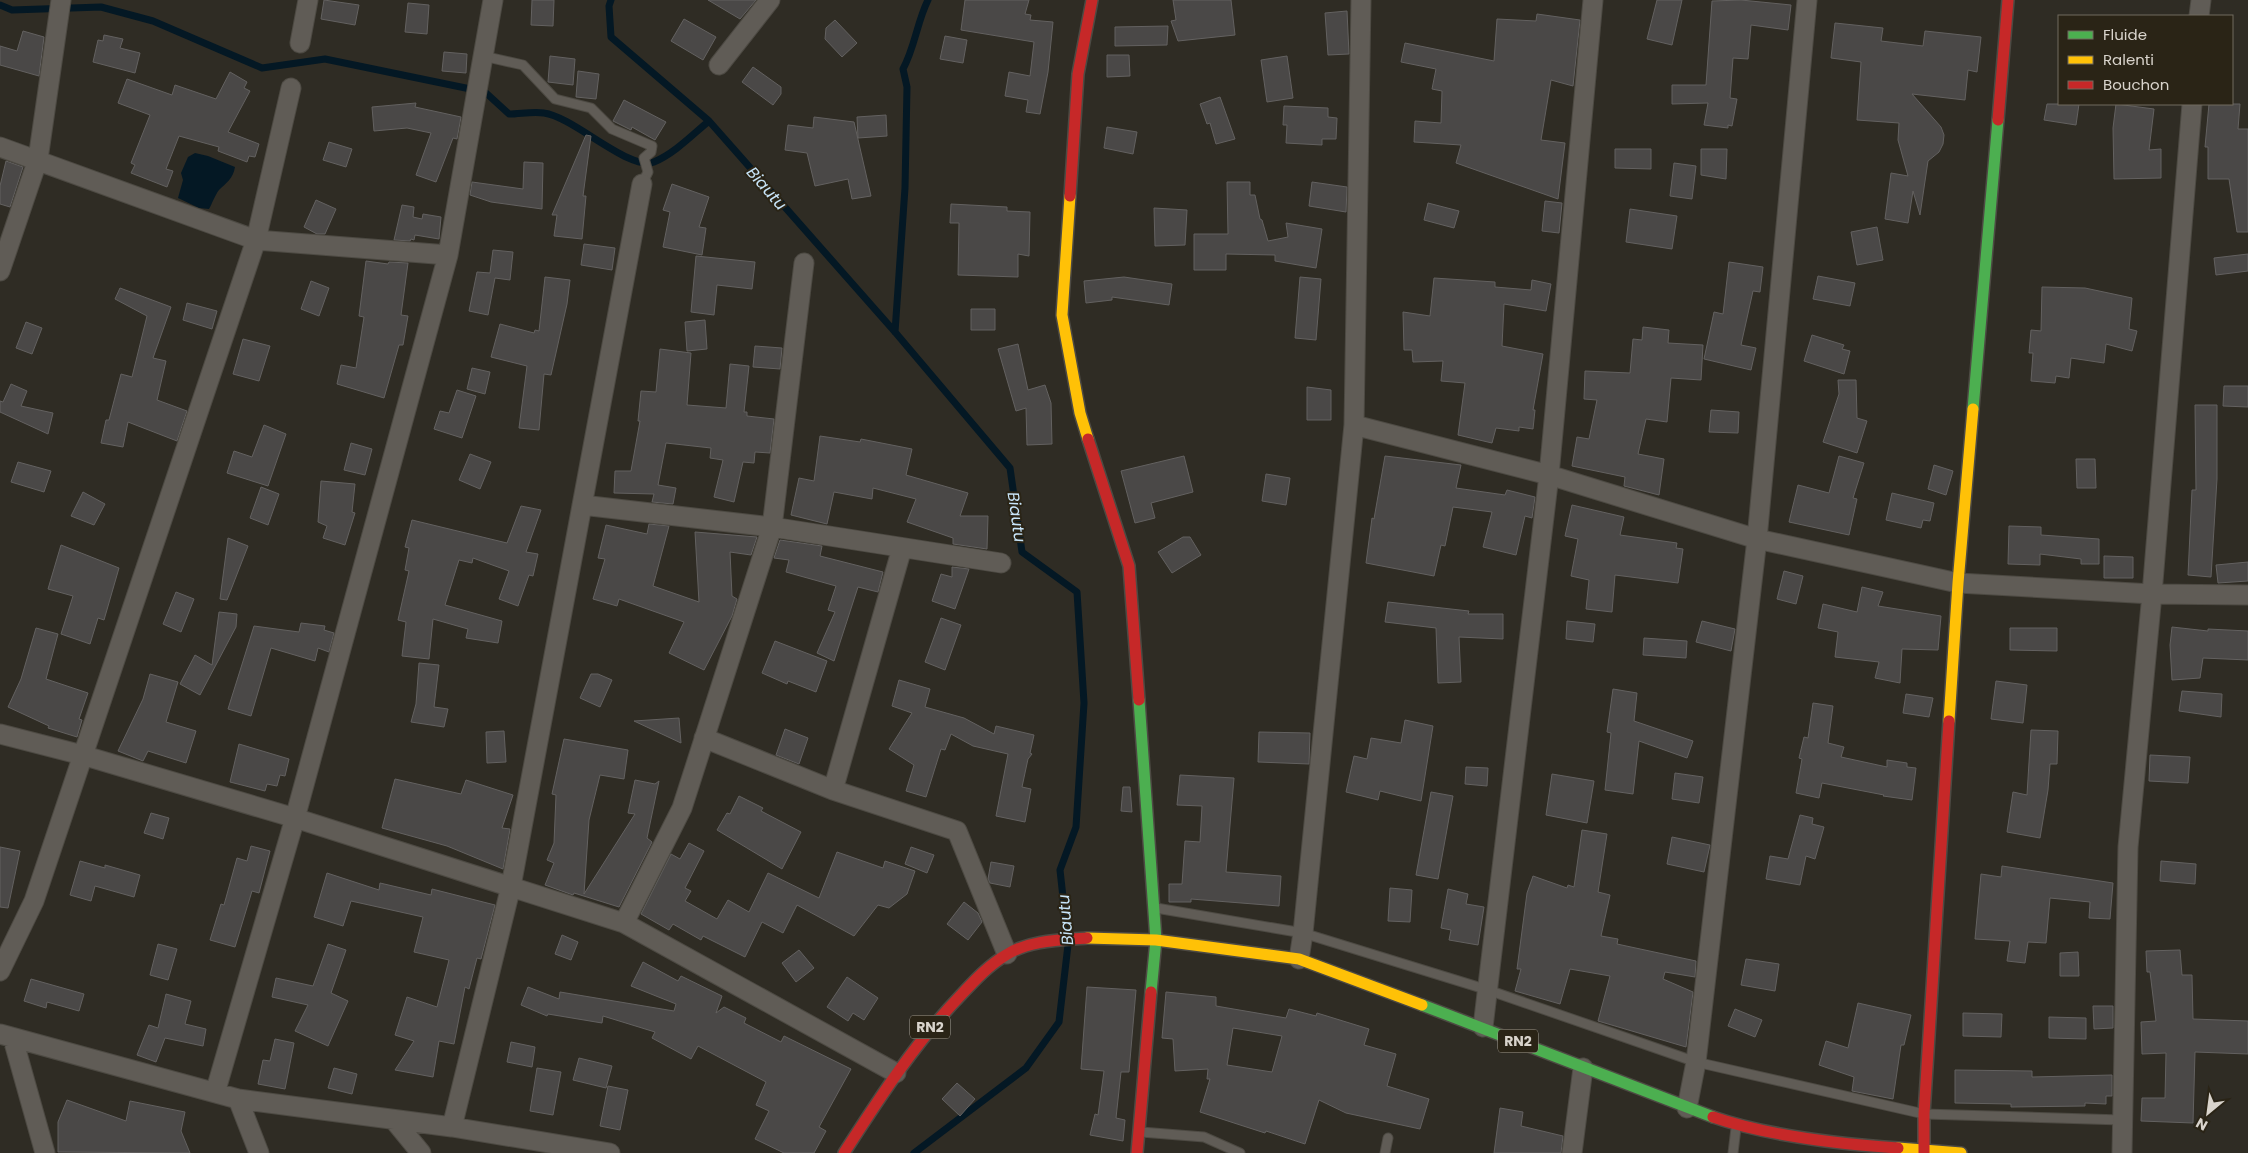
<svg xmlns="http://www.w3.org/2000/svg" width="2248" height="1153" viewBox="0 0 2248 1153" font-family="Poppins,sans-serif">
	<rect width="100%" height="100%" fill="#2f2c24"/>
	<path fill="#041824" d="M195 153 208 156 235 167C233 179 226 183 219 190 215 195 212 204 209 209L199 208 178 198 183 180 181 173 188 157Z"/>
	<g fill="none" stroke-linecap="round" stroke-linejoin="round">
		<path stroke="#041824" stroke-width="7" d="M611 0 609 6 611 37 709 121 895 332 1010 468 1022 552 1077 592 1084 703 1076 827 1060 870 1067 934
			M0 5 12 10 101 7 153 21 262 68 325 59 485 92 509 114C520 114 533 111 544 113 574 117 630 172 654 162 675 153 692 135 709 121
			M895 332 905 188 907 87 903 69C915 47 917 22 928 0
			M914 1153 1026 1068 1059 1022 1068 945"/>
	</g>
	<path fill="#4a4847" stroke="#636160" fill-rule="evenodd" d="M324 0 359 5 355 25 321 19Z
		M532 0H554L553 26 531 25Z
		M708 0H756L740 19Z
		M965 0H1029L1025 14 1031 15 1030 20 1053 22 1048 72 1040 114 1026 112 1028 100 1005 96 1009 72 1030 76 1034 42 961 30Z
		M1173 0H1231L1235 35 1178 41 1171 21 1176 20Z
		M1657 0H1682L1672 45 1647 39Z
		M1741 0 1791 5 1788 30 1751 25 1748 59 1733 58 1730 98 1737 99 1732 126 1728 125V128L1704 125 1708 103 1672 104V85H1706L1712 1Z
		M408 3 429 5 427 34 405 32Z
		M1347 11 1349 54 1328 55 1325 13Z
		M1537 14 1580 20 1573 86 1551 80 1541 140 1565 143 1558 199 1456 163 1461 145 1414 142 1415 121 1441 123 1442 91 1432 89 1436 69 1401 62 1405 43 1494 61 1497 19 1536 21Z
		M684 19 716 37 703 60 671 41Z
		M835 20 857 43 842 57 825 39 826 28Z
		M1835 23 1883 28 1881 41 1923 46 1925 31 1981 37 1977 72 1968 70 1965 100 1912 94 1941 127 1944 135 1943 144 1939 152 1928 161 1920 215 1913 191 1908 223 1885 219 1891 173 1908 176 1898 140 1899 123 1857 120 1861 62 1831 58Z
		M1168 26 1167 45 1115 46V27Z
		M23 31 44 37 39 76 0 65V46L17 51Z
		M104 35 123 39 120 48 140 53 135 73 93 62 98 40 103 41Z
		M945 36 967 40 963 63 940 59Z
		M444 52 467 54 466 73 442 71Z
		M1107 55H1129L1130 76 1107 77Z
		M550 56 575 59 573 85 548 82Z
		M1287 56 1293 98 1267 102 1261 60Z
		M753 67 781 87V94L773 105 742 82Z
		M578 71 599 74 596 99 576 97Z
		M230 72 247 82 244 88 250 91 228 132 259 144 255 157 249 156 247 162 218 151 219 147 179 136 166 169 173 171 167 187 131 173 135 165 131 163 150 115 118 103 127 79 172 95 175 85 216 99Z
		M1220 97 1235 139 1216 144 1210 123 1207 124 1200 104Z
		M624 100 666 122 655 140 632 127 631 130 613 121Z
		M416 103 415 107 461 117 457 139 453 138 436 182 416 175 431 133 407 128 374 131 372 107Z
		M2047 104H2079L2076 125 2044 120Z
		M2116 104 2154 109 2149 150 2161 149V178L2114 179 2113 128Z
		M2209 104H2240L2238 129H2248V232H2237L2229 179H2208V147H2205Z
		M1284 106 1328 108V117L1337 118 1336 139H1322V145L1286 143 1287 125H1283Z
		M886 115 887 136 858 138 857 117Z
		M814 117 854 122 871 196 852 199 848 179 815 186 807 153 785 150 788 125 813 128Z
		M1107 127 1137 132 1133 154 1104 148Z
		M586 135 591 136 583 196H586L582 239 554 236 557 215H552Z
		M329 142 352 149 346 167 323 160Z
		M1615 149H1651V169L1615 168Z
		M1701 149H1727L1726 179 1701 175Z
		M6 161 23 167 10 207 0 204V186Z
		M524 162 543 163 542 209 491 202 470 195 472 182 523 189Z
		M1674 163 1696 166 1692 199 1670 196Z
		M1227 182H1250V195H1255L1260 219 1262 220 1268 241 1288 237 1286 223 1322 229 1316 268 1275 261V255L1226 254V270H1194V234H1228Z
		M1312 182 1347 187 1346 212 1309 206Z
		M672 184 709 197 699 227 706 228 702 255 663 247 670 212 663 210Z
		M316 200 336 209 325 234H317L304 227Z
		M1545 201 1562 203 1559 233 1542 231Z
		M1428 203 1459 211 1454 228 1424 220Z
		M951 204 1007 207V211L1030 212 1029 256 1018 254V277L958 275 959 223H950Z
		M402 205 414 207 413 217 422 219 423 214 441 217 439 239 415 235 414 240 411 239 410 241 394 240Z
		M1154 208 1187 210 1185 245 1155 246Z
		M1630 209 1677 216 1672 249 1626 242Z
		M1877 227 1883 260 1857 265 1851 232Z
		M584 244 615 248 612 270 581 265Z
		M493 250 513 252 510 280 495 278 488 315 469 311 477 272 490 273Z
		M2248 254V271L2216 275 2214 258Z
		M696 256 755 262 752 289 717 285 714 315 691 312Z
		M366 261 388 264 389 262 408 263 401 315 408 316 403 345H399L384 398 337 384 341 365 356 368 364 317 359 316Z
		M1729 262 1763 267 1760 292 1753 291 1741 345 1756 348 1751 370 1704 359 1714 312 1723 314Z
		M1818 276 1855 283 1850 306 1813 299Z
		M545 277 570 280 567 304 551 375 544 374 539 430 519 428 527 366 491 357 500 324 534 333 535 330 539 331Z
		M1124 277 1172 284 1169 305 1112 297V300L1086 303 1084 281Z
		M1300 277 1321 279 1316 340 1295 338Z
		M1434 278 1495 282V287L1531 290 1532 280 1551 284 1546 311 1504 304 1502 346 1543 354 1533 410H1535L1533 429 1519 427V431L1496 428 1492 443 1458 435 1465 383 1441 381 1443 361 1413 362 1412 350H1404L1403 312 1430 316Z
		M311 281 329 288 319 316 301 309Z
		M2042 287 2085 288 2132 298 2129 329 2137 331 2132 351 2106 344 2104 363 2071 358 2069 378 2056 376 2055 383 2031 381 2033 353H2029L2031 330 2041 331Z
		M120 288 171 307 153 358 166 361 157 400 187 411 177 441 128 422 123 447 101 443 106 420H109L121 374 132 377 147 316 115 299Z
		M187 303 217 311 212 329 183 320Z
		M971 309H995V330H971Z
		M705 320 707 349 687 351 685 322Z
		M26 322 42 328 32 354 16 348Z
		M1643 327 1669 330 1668 343 1703 345 1701 380 1671 378 1667 422 1646 419 1638 454 1664 459 1659 495 1624 486 1625 477 1572 466 1577 437 1589 439 1597 400 1584 399 1585 371 1630 373 1633 339 1642 340Z
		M1812 335 1844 345 1842 349 1850 351 1844 374 1804 361Z
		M243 339 270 346 259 381 233 374Z
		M1018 344 1028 390 1045 385 1051 403 1052 444 1027 445 1026 408 1016 411 998 349Z
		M755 346 782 348 780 369 753 367Z
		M660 349 691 353 687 405 726 408 730 364 749 366 744 412H747V416L774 419 770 453 755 452 754 463 743 462 734 502 714 497 723 460 710 458 711 448 666 443 658 485 676 488 673 504 652 502 654 494 614 493 615 471H631L640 421H638L641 391 656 392Z
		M472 368 490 372 485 394 467 389Z
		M1838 380H1856L1857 418 1867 421 1857 453 1823 442 1839 394Z
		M11 384 27 391 21 406 53 413 48 434 0 412V401L3 402Z
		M2224 386H2248V407L2223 406Z
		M1307 387 1331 390V420H1307Z
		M457 390 476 396 462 438 434 429 440 411 449 413Z
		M2195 405H2217V479L2211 577 2188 575 2192 490H2196Z
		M1711 410 1739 412 1738 433 1709 432Z
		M264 425 286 434 268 486 227 473 234 451 252 457Z
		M820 436 860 442 861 439 912 449 906 475 968 493 960 516H988L987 549 953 544V538L907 522 916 499 873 488 872 499 834 492 827 524 791 515 799 478 814 481Z
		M351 443 372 449 365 475 344 470Z
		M470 454 491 462 480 489 459 480Z
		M1184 456 1193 492 1151 503 1155 518 1135 523 1121 471Z
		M1385 456 1461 465 1456 488 1505 495 1507 490 1535 497 1532 518 1525 516 1516 555 1483 547 1492 512 1453 507 1445 546 1441 545 1434 576 1366 563 1372 518 1374 519Z
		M1839 456 1864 463 1853 498 1857 499 1849 535 1789 522 1798 485 1829 493Z
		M2076 459H2095L2096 488H2077Z
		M18 462 51 471 44 492 11 482Z
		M1934 465 1953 471 1946 495 1928 489Z
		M1266 474 1290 478 1286 505 1262 501Z
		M321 481 355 484 352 512 355 513 345 545 323 538 327 526 318 522Z
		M261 487 279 494 268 525 250 518Z
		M83 492 105 504 94 525 71 516Z
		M1892 493 1934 503 1930 521 1923 520 1921 528 1886 520Z
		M1572 505 1624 517 1620 535 1677 543 1676 548 1683 549 1678 583 1615 575 1612 612 1586 609 1589 580 1571 576 1578 539 1565 536Z
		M521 506 541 510 526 552 538 554 533 576 529 575 518 606 499 599 509 571 473 558 472 563 459 560 445 605 502 621 498 643 466 638 468 629 433 619 429 659 402 656 406 622 398 620 409 571 405 570 409 548 405 547 412 520 507 543Z
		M649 524 669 526 653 586 699 602 695 532 757 537 751 555 730 552 732 596 737 599 732 616 704 670 669 653 684 622 619 599 617 606 593 599 605 559 598 558 606 525 647 534Z
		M2009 526 2041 527V535L2099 539V564H2081V559L2040 554V565L2008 564Z
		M1183 537H1190L1201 555 1172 573 1158 552Z
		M228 538 248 546 227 600 220 599Z
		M780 540 822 546 820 556 883 572 878 592 858 587 834 661 817 653 835 612 828 610 836 586 786 572 789 560 774 558Z
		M61 545 119 568 104 620 98 618 90 644 61 634 73 596 48 589Z
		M2104 556 2133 557V578H2104Z
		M2248 562V581L2218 583 2216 565Z
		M952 567 969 569 955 609 932 601 941 574 952 577Z
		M1784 571 1803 576 1796 604 1777 599Z
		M1862 587 1883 592 1878 606 1941 616 1938 650 1902 649 1900 683 1875 678 1879 662 1835 657 1838 632 1818 628 1823 604 1857 612Z
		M176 592 194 599 181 632 163 624Z
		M1388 602 1469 611 1468 614H1503V639L1459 637 1461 682 1438 683 1436 628 1385 622Z
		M219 612 237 614 236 627 200 695 180 684 195 655 212 665Z
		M941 618 961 625 945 670 925 662Z
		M1567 621 1595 624 1593 642 1566 639Z
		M1702 621 1735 629 1731 651 1696 642Z
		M301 623 325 626 324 630 334 633 329 652 318 648 315 661 271 648 251 716 228 709 254 626 299 632Z
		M2172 627 2208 631V629L2248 631V660L2203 658 2200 678 2172 680 2170 645Z
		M36 628 58 634 46 679 88 693 79 719 82 720 77 737 48 728 49 726 8 707 21 679Z
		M2010 628H2057V651L2010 650Z
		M1644 638 1687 641 1686 658 1643 655Z
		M775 641 827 661 816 692 788 681 787 684 762 673Z
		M419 663 439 665 434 707 448 709 444 727 411 722 416 704Z
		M150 674 178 682 166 722 196 731 186 763 148 751 143 761 118 751 143 699Z
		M591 674H598L612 680 600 707 580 698Z
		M899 680 930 689 925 707 964 718 994 734 996 726 1034 735 1030 753 1032 754 1028 759 1022 787 1031 789 1025 822 996 816 1008 754 973 746 951 734 945 750 941 749 926 797 906 791 914 765 889 749 912 713 892 706Z
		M1996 681 2027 685 2023 723 1991 719Z
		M1613 689 1637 693 1634 721 1693 741 1687 758 1639 741 1633 794 1605 790 1611 733 1607 732Z
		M2182 691 2222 694 2221 717 2179 711Z
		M1906 694 1933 698 1929 717 1903 713Z
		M1813 703 1833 706 1828 743 1844 747 1841 757 1887 767V760L1907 763V767L1916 768 1912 800 1883 796 1884 795 1822 783 1819 798 1796 793 1802 759 1799 758 1804 737 1808 738Z
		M679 718 681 743 634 721Z
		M1405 720 1433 726 1421 801 1380 791 1378 800 1346 792 1354 756 1367 759 1371 738 1401 743Z
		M785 729 808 738 799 764 776 755Z
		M2031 730 2058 731 2057 764H2050L2048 790 2040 838 2007 832 2013 792 2027 795Z
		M504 731 506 762 487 763 486 732Z
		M1259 732 1310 733 1309 764 1258 762Z
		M564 739 628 750 624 779 600 775 589 820 584 894 635 814 628 813 635 780 655 784 659 781 647 838 652 842 619 907 574 893 573 895 545 885 554 863 547 860 554 843 556 795 552 794Z
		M239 744 289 759 285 776 280 775 277 786 267 784 265 791 230 782Z
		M2150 755 2190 757 2188 783 2149 781Z
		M1466 767 1488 768 1487 786 1465 784Z
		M1675 773 1703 777 1699 803 1672 799Z
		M1552 774 1594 781 1587 823 1546 815Z
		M1180 775 1234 778 1226 872 1281 876 1279 906 1191 899V902H1169V884H1182L1185 841 1200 842 1202 806 1177 805Z
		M395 779 461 794 466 780 513 795 502 828 510 829 503 869 447 846 382 828Z
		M1123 787H1130L1132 812 1121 811Z
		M1431 792 1453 796 1438 879 1416 875Z
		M739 796 763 808 761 811 801 832 782 869 717 830 727 813 730 814Z
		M151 813 169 818 163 839 144 833Z
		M1800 815 1813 818 1812 824 1824 827 1815 859 1806 856 1800 885 1766 879 1770 856 1788 859Z
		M1582 830 1607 834 1598 892 1610 895 1601 936 1618 939 1617 944 1696 961 1695 977 1665 972 1663 979 1693 992 1686 1047 1598 1021 1610 976 1570 969 1560 1004 1515 991 1521 969H1517L1527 893 1533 876 1567 888 1568 885 1574 887Z
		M1672 837 1710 845 1704 872 1667 864Z
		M689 843 704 851 685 888 691 891 685 901 717 919 728 900 749 912 768 873 819 898 837 852 883 868 885 861 915 871 907 894 889 908 878 905 854 936 797 905 783 933 762 922 745 957 703 936 701 940 673 924 669 930 641 914 671 854 680 859Z
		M251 846 270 851 259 893 252 891 235 947 210 940 221 904 224 905 237 858 247 861Z
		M0 847 20 851 8 908 0 907Z
		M911 847 934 855 927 873 905 864Z
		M80 861 105 868V865L140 875 134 897 95 886 91 901 70 895Z
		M2161 861 2196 864 2195 884 2160 881Z
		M991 862 1014 866 1010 887 990 883 988 879Z
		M2002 866 2113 883 2110 919 2089 918 2090 902 2050 898 2046 943 2028 942 2025 963 2007 961 2010 941 1975 939 1981 874 2001 877Z
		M327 873 379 890 380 883 431 895 432 889 495 905 481 959 477 958 469 989 465 987 454 1044 439 1041 433 1077 395 1070 414 1041 395 1035 407 997 437 1007 449 960 414 952 423 917 351 901 343 926 314 917Z
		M1390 888 1412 890 1410 922 1388 921Z
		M1448 889 1468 894 1466 904 1484 907 1478 945 1449 940 1451 930 1441 928Z
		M964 902 978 913 982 922 968 940 947 924Z
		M562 935 578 942 571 960 555 954Z
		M158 944 177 949 168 980 150 975Z
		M328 944 346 950 331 993 348 1001 328 1046 295 1031 308 1005 272 997 276 978 313 986Z
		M799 950 814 968 796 982 782 963Z
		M2180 950 2182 975H2192L2193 1019 2248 1021V1054L2195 1052 2193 1123 2141 1121 2142 1098H2165L2166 1053 2142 1054 2141 1022 2156 1021 2150 972H2147L2146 951Z
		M2078 952 2079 976H2060V953Z
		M1746 959 1779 964 1775 991 1741 985Z
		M643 962 678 981 681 976 722 996 716 1013 724 1007 746 1018 744 1023 781 1042 784 1036 851 1069 819 1127 826 1131 814 1153H784L755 1139 769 1111 756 1105 766 1082 698 1046 691 1059 652 1038 655 1032 603 1016 602 1023 548 1014 547 1016 521 1005 528 987 559 999 560 992 674 1011 676 1004 631 986Z
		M847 977 878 998 864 1020 853 1013 848 1021 827 1007Z
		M31 979 84 994 79 1011 47 1002 46 1008 24 1001Z
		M1087 987 1136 990 1129 1072H1121L1116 1118 1125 1120 1123 1141 1090 1135 1095 1114 1098 1115 1104 1071 1081 1069Z
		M1166 992 1216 997V1006L1286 1018 1289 1009 1316 1016 1317 1013 1369 1029 1364 1045 1396 1054 1387 1086 1429 1099 1420 1129 1346 1113 1319 1100 1305 1144 1266 1131 1265 1133 1200 1112 1210 1079H1207L1208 1069 1175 1071 1173 1039 1162 1038ZM1233 1028 1282 1036 1272 1072 1227 1065Z
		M166 994 191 1001 185 1024 206 1029 203 1046 165 1038 156 1062 137 1055 149 1025 158 1028Z
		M1858 1003 1911 1015 1904 1045H1901L1893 1099 1852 1091 1854 1077 1819 1065 1826 1041 1848 1048Z
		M2093 1006H2113V1028L2094 1029Z
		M1735 1009 1762 1020 1755 1037 1728 1026Z
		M1963 1013 2002 1014 2001 1037 1963 1036Z
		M2049 1017 2086 1018V1039L2049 1038Z
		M275 1039 294 1043 285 1089 258 1084 263 1060 270 1061Z
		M511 1042 535 1047 532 1067 507 1062Z
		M579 1058 612 1066 606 1088 573 1080Z
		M334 1068 357 1074 352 1094 328 1088Z
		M537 1068 561 1072 553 1115 530 1111Z
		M1955 1070 2032 1071V1077L2112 1075V1096H2106V1104L2085 1103V1106L2011 1107V1104L1955 1103Z
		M957 1083 975 1099 960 1116 942 1099Z
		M608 1086 628 1090 620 1130 600 1126Z
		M67 1100 126 1121 130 1101 185 1112 181 1131 190 1153 58 1152V1122Z
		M1500 1108 1523 1112 1521 1126 1563 1136 1561 1153H1494Z"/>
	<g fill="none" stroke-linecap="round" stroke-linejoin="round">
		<g stroke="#4d4a43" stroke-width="11">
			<path id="lane" d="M483 56 523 65 555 99 591 108 612 129 652 146 651 152 644 158 648 172 642 184
				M1156 908 1303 933 1488 990 1696 1062 1924 1114 2122 1120
				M1141 1132 1204 1137 1240 1153
				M1385 1153 1388 1138
				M1733 1153 1736 1128"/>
		</g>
		<g stroke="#4d4a43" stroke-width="21">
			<path id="street" d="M2199 16 2201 0
				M300 43 308 0
				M719 65 770 0
				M0 147 256 240 448 255
				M0 271 38 159 61 0
				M1354 425 1549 475 1757 539 1958 583 2152 594 2248 595
				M582 505 772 527 1001 563
				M0 734 82 755 295 818 624 923 896 1073
				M704 738 833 790 957 831 1007 954
				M833 790 902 548
				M624 923 682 808 772 527 804 263
				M1299 959 1303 933 1354 425 1361 0
				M0 971 34 901 256 240 291 88
				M1483 1027 1549 475 1593 0
				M0 1034 238 1099 452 1127 610 1153
				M13 1039 45 1153
				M215 1093 295 818 448 255 493 0
				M238 1099 259 1153
				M1687 1108 1696 1062 1757 539 1807 0
				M394 1120 421 1153
				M452 1127 511 886 642 184
				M1572 1153 1583 1068
				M2122 1153 2128 847 2152 594 2192 104"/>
		</g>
		<g stroke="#4d4a43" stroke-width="14">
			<path id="fast" d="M1973 409 1998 120
				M1139 700 1156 940 1151 992
				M1422 1005 1713 1117"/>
		</g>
		<g stroke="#4d4a43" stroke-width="14">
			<path id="slow" d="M1070 196 1062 315 1080 413 1088 439
				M1949 721 1958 583 1973 409
				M1087 938 1156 940 1299 959 1422 1005
				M1898 1148 1961 1153"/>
		</g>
		<g stroke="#4d4a43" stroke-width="14">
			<path id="jam" d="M1998 120 2008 0
				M1070 196 1078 74 1092 0
				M1088 439 1129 566 1139 700
				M1713 1117C1768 1136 1840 1144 1898 1148
				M844 1153C880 1097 915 1043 961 995 975 980 989 965 1006 955 1029 940 1061 940 1087 938
				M1137 1153 1151 992
				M1924 1153V1114L1949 721"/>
		</g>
		<use href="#lane" stroke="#605c56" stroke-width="9"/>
		<use href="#street" stroke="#605c56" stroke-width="19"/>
		<use href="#fast" stroke="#4caf50" stroke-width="11"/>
		<use href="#slow" stroke="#ffc107" stroke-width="11"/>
		<use href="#jam" stroke="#c62828" stroke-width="11"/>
	</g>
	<g text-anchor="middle" stroke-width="4" stroke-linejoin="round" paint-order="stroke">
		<g fill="#2a2416" stroke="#a49f95" stroke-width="1">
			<rect x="910" y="1015.5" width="40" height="23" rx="4"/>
			<rect x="1498" y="1029.5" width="40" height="23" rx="4"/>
		</g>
		<g font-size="14" font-weight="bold" fill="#d9d4cc">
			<text x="930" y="1032">RN2</text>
			<text x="1518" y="1046">RN2</text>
		</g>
		<g font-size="16" font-style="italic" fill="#c8e5f9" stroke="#2a2416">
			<text transform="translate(767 188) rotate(49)" y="6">Biautu</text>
			<text transform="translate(1017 517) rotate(82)" y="6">Biautu</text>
			<text transform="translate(1065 920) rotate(-95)" y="6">Biautu</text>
		</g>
	</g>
	<rect x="2058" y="15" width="175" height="90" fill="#2a2416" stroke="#706a5f"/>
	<rect x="2068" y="31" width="25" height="8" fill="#4caf50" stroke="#706a5f"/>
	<text x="2103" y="40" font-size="15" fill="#d9d4cc">Fluide</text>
	<rect x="2068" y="56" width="25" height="8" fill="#ffc107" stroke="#706a5f"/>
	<text x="2103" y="65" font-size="15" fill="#d9d4cc">Ralenti</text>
	<rect x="2068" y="81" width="25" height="8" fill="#c62828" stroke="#706a5f"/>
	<text x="2103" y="90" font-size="15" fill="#d9d4cc">Bouchon</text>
	<g transform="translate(2208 1113) rotate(209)" stroke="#2a2416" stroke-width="4" paint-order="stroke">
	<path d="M0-4L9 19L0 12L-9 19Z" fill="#d9d4cc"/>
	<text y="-8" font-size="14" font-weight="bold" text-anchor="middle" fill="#d9d4cc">N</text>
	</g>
</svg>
